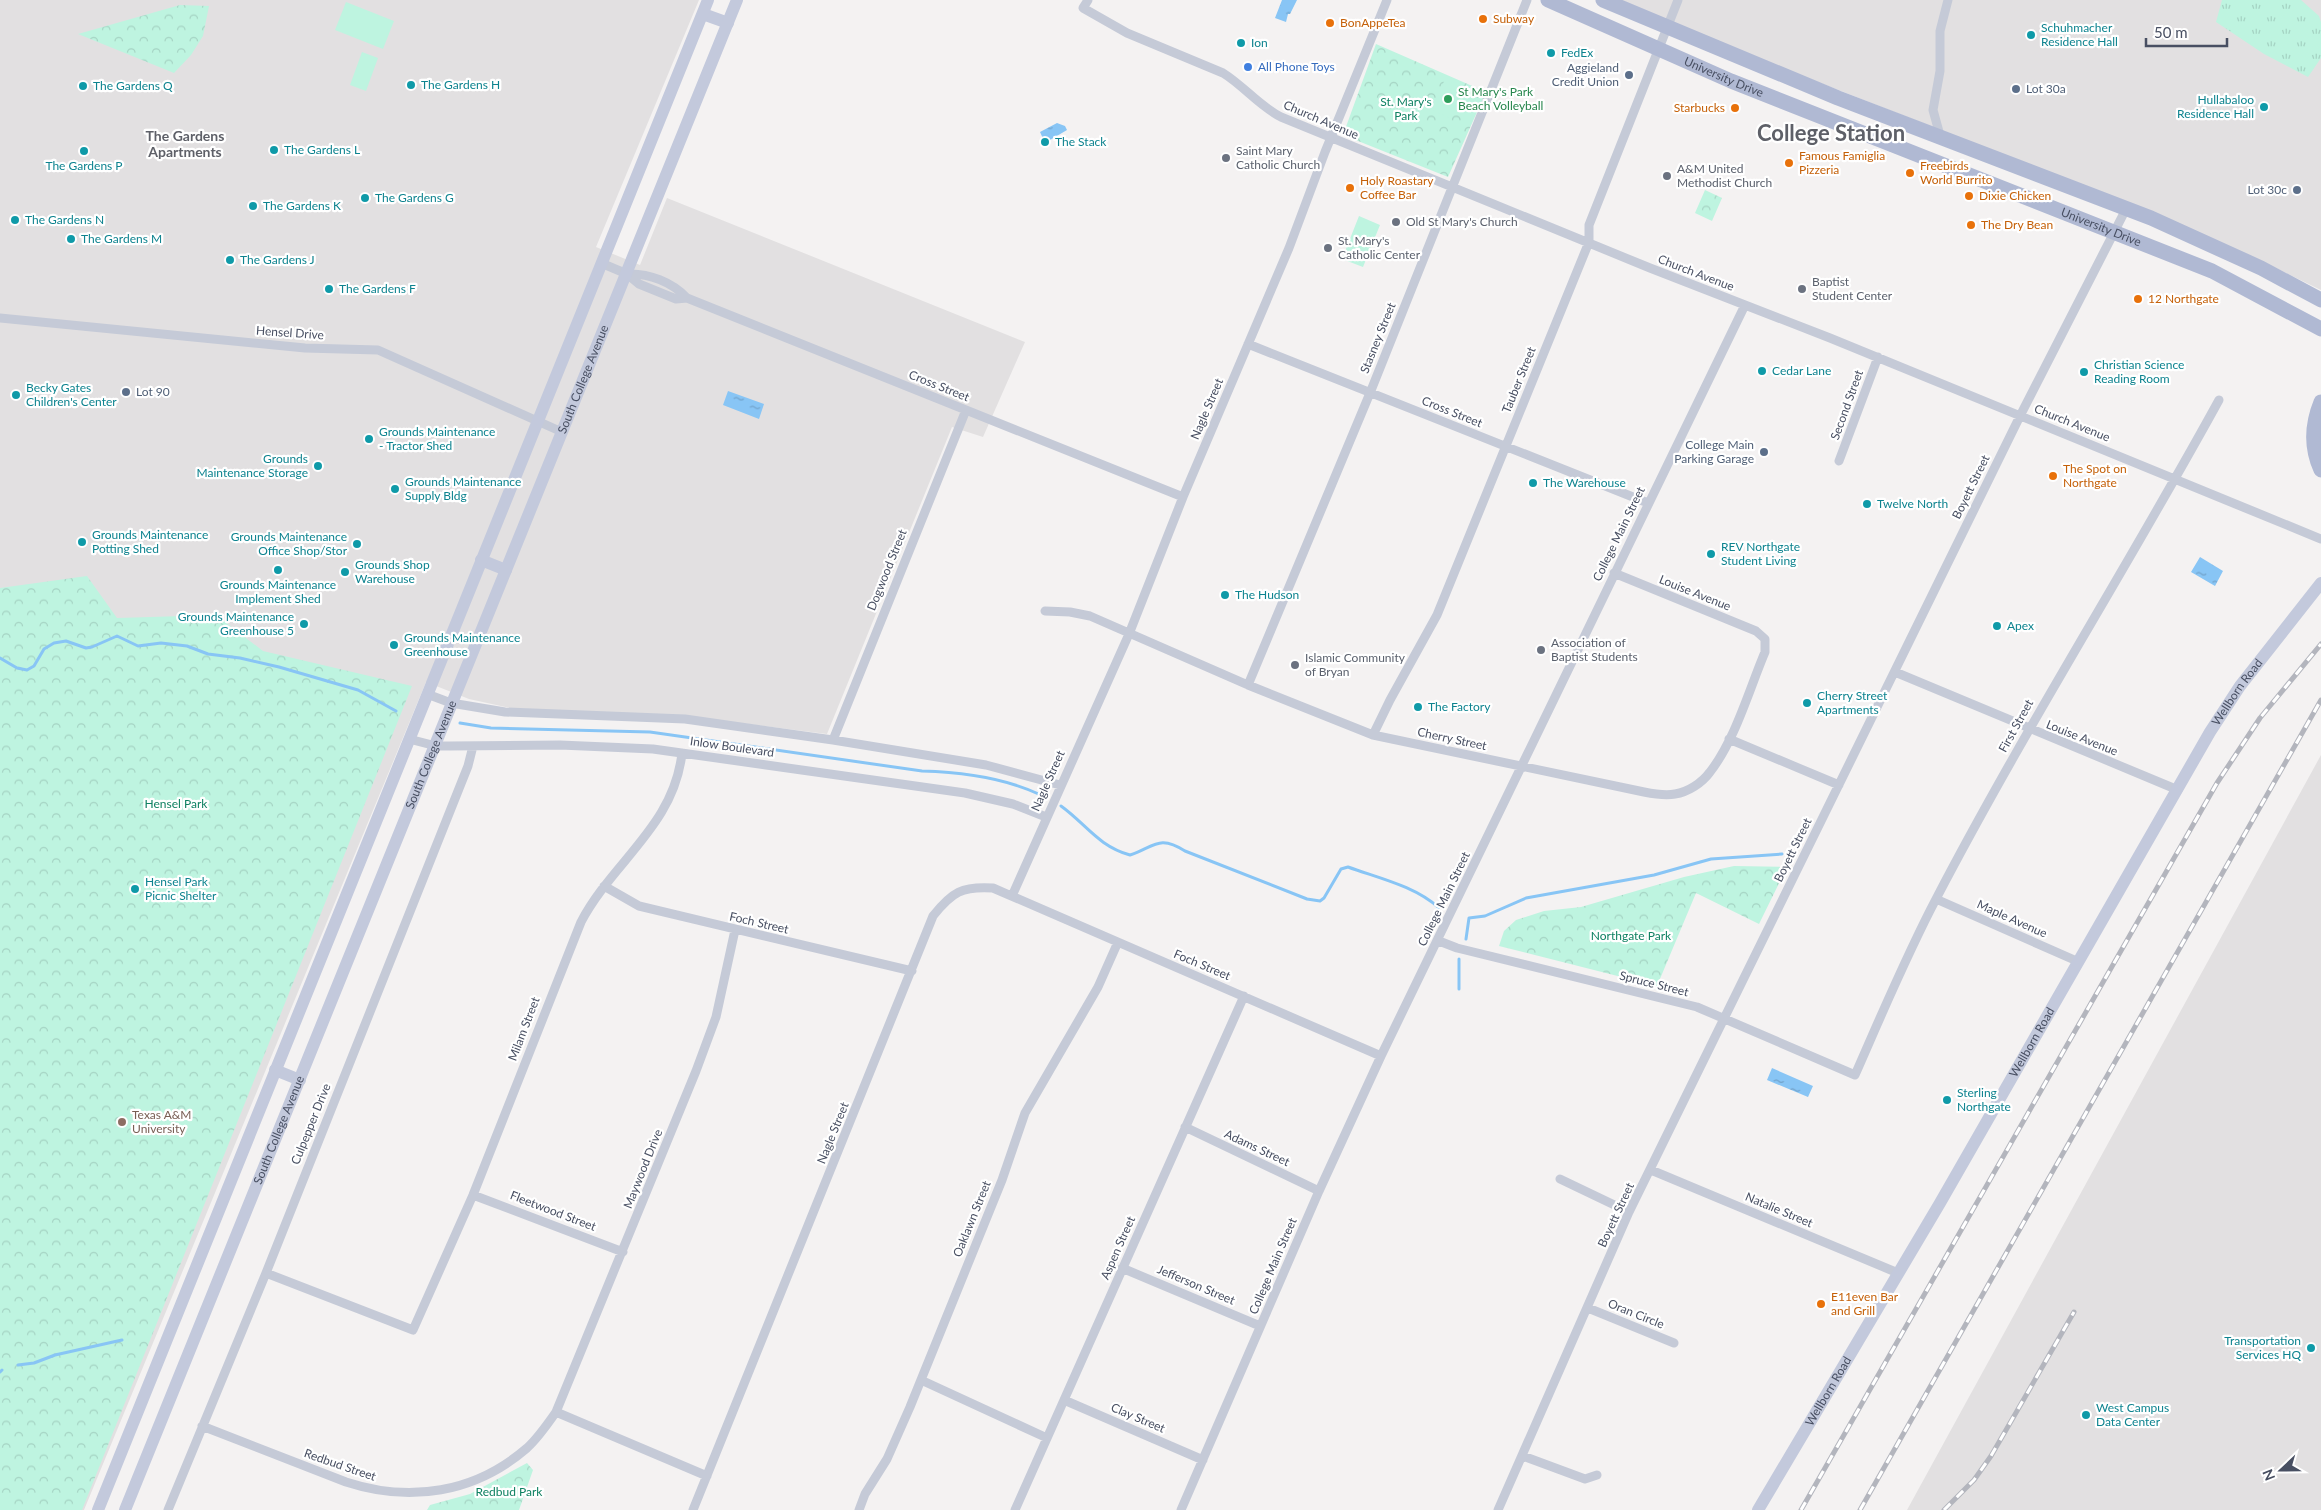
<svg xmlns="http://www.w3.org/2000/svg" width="2321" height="1510" viewBox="0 0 2321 1510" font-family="Lato,sans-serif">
	<defs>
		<pattern id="grass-tufts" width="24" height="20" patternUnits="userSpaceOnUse" patternTransform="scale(1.25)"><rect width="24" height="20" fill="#bef4e0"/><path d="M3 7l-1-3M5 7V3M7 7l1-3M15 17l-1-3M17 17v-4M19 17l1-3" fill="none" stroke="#a5d3c3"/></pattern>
		<pattern id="park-crowns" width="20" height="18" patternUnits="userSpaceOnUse" patternTransform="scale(1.25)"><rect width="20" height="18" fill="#bef4e0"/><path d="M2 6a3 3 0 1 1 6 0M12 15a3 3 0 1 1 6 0" fill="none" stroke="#a5d3c3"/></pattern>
		<pattern id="water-ripples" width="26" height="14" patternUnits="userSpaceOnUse" patternTransform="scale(1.25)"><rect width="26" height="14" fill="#88c5f5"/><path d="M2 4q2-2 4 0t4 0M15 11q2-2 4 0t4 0" fill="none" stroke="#71a2ca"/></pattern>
	</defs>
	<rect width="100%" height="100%" fill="#f4f2f2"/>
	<path fill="#e2e0e1" d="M0 0H699L596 247 640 265 667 198 1025 342 983 437 952 427 827 734 694 717 510 708 469 699 426 682 84 1510H0Z
		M1609 0H2321V290L2278 269 2037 168Z
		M2321 755V1510H1907Z"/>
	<path fill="url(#grass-tufts)" d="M2222 0H2301L2319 16 2321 22V58L2308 77 2264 54 2216 22Z"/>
	<path fill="url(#park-crowns)" d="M180 5 209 6 203 36 191 55 174 73 78 34Z
		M1376 44 1486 92 1448 177 1343 135Z
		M1705 190 1722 198 1712 221 1695 213Z
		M87 576 117 618 216 615 263 651 412 686 82 1510H0V588Z
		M1734 866 1787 867 1759 924 1696 893 1657 986 1499 946 1504 931 1516 920 1544 911 1581 907 1684 877Z
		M527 1463 533 1470 519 1510H427L430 1505 470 1494Z"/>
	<path fill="#bef4e0" d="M346 2 394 21 383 49 335 30Z
		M362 52 378 58 366 91 350 85Z
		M1445 79 1464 88 1450 118 1432 110Z
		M1359 216 1380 225 1363 267 1342 259Z"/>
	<path fill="url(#water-ripples)" d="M1282 0H1297L1290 14H1288L1286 22 1275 18Z
		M1057 123 1065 126 1067 130 1045 143 1040 132Z
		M728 391 764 404 759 419 723 405Z
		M2200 557 2223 571 2215 586 2191 572Z
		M1772 1068 1813 1086 1808 1097 1767 1080Z"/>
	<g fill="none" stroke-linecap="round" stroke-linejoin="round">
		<path stroke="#88c5f5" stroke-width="3" d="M0 658 17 668 27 670 34 666 44 649 54 643 66 641 86 648 92 647 117 636 138 646 161 643 187 646 208 654 240 658 279 667 358 690 396 711
			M460 723 491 728 650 732 922 771C961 772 1005 778 1041 795
			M1061 806C1086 824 1098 846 1130 855 1154 847 1159 834 1185 851L1307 899 1320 901 1324 898 1341 869 1348 867C1378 878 1415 886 1439 908
			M1466 939 1469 918 1485 916 1526 898 1654 875 1711 859 1782 854
			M1459 989V959
			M18 1365 34 1363 55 1355 122 1340
			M0 1372 2 1370"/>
		<path stroke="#c5cad7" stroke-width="9" d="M1088 0 1083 8 1127 33 1223 73C1244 86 1259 106 1281 117L1650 268 1830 338 2321 539
			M1941 139 1933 110 1940 71V31L1948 0
			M601 263 627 274 639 284 676 299 687 298 1183 497
			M627 274C649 273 672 282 687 298
			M0 318 305 348 378 350 562 432
			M1248 344 1648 503
			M1839 461 1878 357
			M1045 611 1070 612 1090 616 1248 685 1373 735 1644 792C1654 794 1665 796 1675 794 1688 792 1702 783 1710 772 1735 740 1749 690 1765 652V639L1756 631 1614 573
			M1895 672 2178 790
			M1248 685 1370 393 1527 0
			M427 694 451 703 505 712 685 719 833 740 986 765 1060 785
			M1373 735 1390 700 1437 615 1589 242V225L1678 0
			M409 739 436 746H449L560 745 653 749 965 793 1013 804 1046 817
			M1729 739 1839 785
			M833 740 966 410
			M604 886 639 906 912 971
			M1012 896 1129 634 1183 497 1289 248 1325 152 1387 0
			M1936 899 2079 962
			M1439 941 1457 948 1697 1007 1855 1075C1881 1016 1906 956 1936 899 2024 730 2127 568 2219 400
			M1185 1127 1319 1191
			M1651 1170 1898 1273
			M1560 1179 1629 1212
			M473 1195 623 1252
			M1122 1268 1260 1326
			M266 1273 413 1330 473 1195 581 922C613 861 674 826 682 753
			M1588 1308 1674 1343
			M921 1380 1047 1438
			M1064 1400 1203 1460
			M556 1412 707 1476
			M202 1426 346 1482C410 1503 475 1493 527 1448 538 1438 547 1425 556 1412L696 1071 716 1017 735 930
			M1523 1456 1585 1479 1597 1475
			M168 1510 266 1273 468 766 473 746
			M693 1510 933 916C952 892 962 886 993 888L1381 1056
			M859 1510 865 1494 887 1459 910 1407 1002 1180 1025 1113 1098 987 1118 942
			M1015 1510 1244 996
			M1181 1510 1319 1191 1381 1056 1745 305
			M1498 1510 1629 1212 2020 416 2126 209"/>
		<g stroke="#c3c9dc" stroke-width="12">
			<path d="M703 14 728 23"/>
			<path d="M481 560 506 570"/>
			<path d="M275 1070 300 1080"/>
			<path d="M98 1510 708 0"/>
			<path id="s1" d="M125 1510 737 0"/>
			<path id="s2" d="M1758 1510 1940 1203 2210 732 2240 686 2321 583"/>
		</g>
		<g stroke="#b0b9d3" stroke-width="15">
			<path id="s3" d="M1548 0 1731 81 2212 271 2321 329"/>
			<path d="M1603 0 1838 98 2151 218 2261 268 2321 300"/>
			<path d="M2321 402C2312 424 2311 448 2321 470"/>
		</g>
		<g stroke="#b3b5bd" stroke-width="5">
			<path id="rail" d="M1801 1510 2217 783 2260 718 2321 644
				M1860 1510 2321 700
				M1944 1510 1974 1480 1991 1456 2074 1312"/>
		</g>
		<use href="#rail" stroke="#fff" stroke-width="3" stroke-dasharray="9" stroke-linecap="butt"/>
	</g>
	<g fill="#e8710a" stroke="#fff" stroke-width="2">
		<circle cx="1483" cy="19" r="5"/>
		<circle cx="1330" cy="23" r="5"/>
		<circle cx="1735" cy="108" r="5"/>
		<circle cx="1789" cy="163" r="5"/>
		<circle cx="1910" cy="173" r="5"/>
		<circle cx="1350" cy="188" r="5"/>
		<circle cx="1969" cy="196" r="5"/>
		<circle cx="1971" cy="225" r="5"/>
		<circle cx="2138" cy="299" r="5"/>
		<circle cx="2053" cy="476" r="5"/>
		<circle cx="1821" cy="1304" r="5"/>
	</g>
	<g fill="#0f9aa8" stroke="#fff" stroke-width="2">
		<circle cx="2031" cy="35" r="5"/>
		<circle cx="1241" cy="43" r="5"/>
		<circle cx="1551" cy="53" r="5"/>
		<circle cx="411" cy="85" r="5"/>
		<circle cx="83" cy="86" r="5"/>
		<circle cx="2264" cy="107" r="5"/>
		<circle cx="1045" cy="142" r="5"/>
		<circle cx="274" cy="150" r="5"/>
		<circle cx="84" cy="151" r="5"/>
		<circle cx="365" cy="198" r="5"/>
		<circle cx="253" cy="206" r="5"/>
		<circle cx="15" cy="220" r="5"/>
		<circle cx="71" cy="239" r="5"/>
		<circle cx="230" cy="260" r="5"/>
		<circle cx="329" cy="289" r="5"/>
		<circle cx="1762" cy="371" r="5"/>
		<circle cx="2084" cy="372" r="5"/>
		<circle cx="16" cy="395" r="5"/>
		<circle cx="369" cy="439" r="5"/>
		<circle cx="318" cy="466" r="5"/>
		<circle cx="1533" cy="483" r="5"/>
		<circle cx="395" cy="489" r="5"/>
		<circle cx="1867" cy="504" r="5"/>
		<circle cx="82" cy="542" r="5"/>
		<circle cx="357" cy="544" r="5"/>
		<circle cx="1711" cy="554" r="5"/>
		<circle cx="278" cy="570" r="5"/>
		<circle cx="345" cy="572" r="5"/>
		<circle cx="1225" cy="595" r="5"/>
		<circle cx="304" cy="624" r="5"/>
		<circle cx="1997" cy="626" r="5"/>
		<circle cx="394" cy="645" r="5"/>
		<circle cx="1807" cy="703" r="5"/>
		<circle cx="1418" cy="707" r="5"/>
		<circle cx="135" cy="889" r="5"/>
		<circle cx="1947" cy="1100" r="5"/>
		<circle cx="2311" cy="1348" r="5"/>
		<circle cx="2086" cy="1415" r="5"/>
	</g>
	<circle fill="#3f7fe0" stroke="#fff" stroke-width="2" cx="1248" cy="67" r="5"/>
	<g fill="#5c6f8a" stroke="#fff" stroke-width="2">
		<circle cx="1629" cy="75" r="5"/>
		<circle cx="2016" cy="89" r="5"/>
		<circle cx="2297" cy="190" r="5"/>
		<circle cx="126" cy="392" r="5"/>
		<circle cx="1764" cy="452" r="5"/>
	</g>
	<circle fill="#2e9e5b" stroke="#fff" stroke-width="2" cx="1448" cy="99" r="5"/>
	<g fill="#6b7280" stroke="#fff" stroke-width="2">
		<circle cx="1226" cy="158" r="5"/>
		<circle cx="1667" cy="176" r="5"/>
		<circle cx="1396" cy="222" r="5"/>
		<circle cx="1328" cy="248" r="5"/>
		<circle cx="1802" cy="289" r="5"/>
		<circle cx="1541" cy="650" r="5"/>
		<circle cx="1295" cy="665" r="5"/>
	</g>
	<circle fill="#8d6e63" stroke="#fff" stroke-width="2" cx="122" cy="1122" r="5"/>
	<g text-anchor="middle" stroke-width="4.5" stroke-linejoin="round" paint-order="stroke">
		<g font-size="12" fill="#c56008" stroke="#fff" text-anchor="start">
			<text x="1493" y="23">Subway</text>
			<text x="1340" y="27">BonAppeTea</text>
			<text x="1725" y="112" text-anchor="end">Starbucks</text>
			<text x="1799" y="160">Famous Famiglia<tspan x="1799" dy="14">Pizzeria</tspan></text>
			<text x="1920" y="170">Freebirds<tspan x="1920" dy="14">World Burrito</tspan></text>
			<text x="1360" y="185">Holy Roastary<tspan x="1360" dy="14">Coffee Bar</tspan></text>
			<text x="1979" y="200">Dixie Chicken</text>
			<text x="1981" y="229">The Dry Bean</text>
			<text x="2148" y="303">12 Northgate</text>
			<text x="2063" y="473">The Spot on<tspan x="2063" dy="14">Northgate</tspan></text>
			<text x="1831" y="1301">E11even Bar<tspan x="1831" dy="14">and Grill</tspan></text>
		</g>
		<g font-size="12" fill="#0d838f" stroke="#fff" text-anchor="start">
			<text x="2041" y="32">Schuhmacher<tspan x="2041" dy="14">Residence Hall</tspan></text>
			<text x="1251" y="47">Ion</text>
			<text x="1561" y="57">FedEx</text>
			<text x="421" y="89">The Gardens H</text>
			<text x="93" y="90">The Gardens Q</text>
			<text x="2254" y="104" text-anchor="end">Hullabaloo<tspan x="2254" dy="14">Residence Hall</tspan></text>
			<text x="1055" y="146">The Stack</text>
			<text x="284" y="154">The Gardens L</text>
			<text x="84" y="170" text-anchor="middle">The Gardens P</text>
			<text x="375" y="202">The Gardens G</text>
			<text x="263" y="210">The Gardens K</text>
			<text x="25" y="224">The Gardens N</text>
			<text x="81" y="243">The Gardens M</text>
			<text x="240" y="264">The Gardens J</text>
			<text x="339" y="293">The Gardens F</text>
			<text x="2094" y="369">Christian Science<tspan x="2094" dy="14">Reading Room</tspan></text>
			<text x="1772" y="375">Cedar Lane</text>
			<text x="26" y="392">Becky Gates<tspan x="26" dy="14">Children's Center</tspan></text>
			<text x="379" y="436">Grounds Maintenance<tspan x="379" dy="14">- Tractor Shed</tspan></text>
			<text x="308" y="463" text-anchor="end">Grounds<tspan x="308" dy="14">Maintenance Storage</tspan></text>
			<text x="405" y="486">Grounds Maintenance<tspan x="405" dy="14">Supply Bldg</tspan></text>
			<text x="1543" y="487">The Warehouse</text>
			<text x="1877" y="508">Twelve North</text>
			<text x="92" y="539">Grounds Maintenance<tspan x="92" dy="14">Potting Shed</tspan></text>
			<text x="347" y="541" text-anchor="end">Grounds Maintenance<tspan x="347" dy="14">Office Shop/Stor</tspan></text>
			<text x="1721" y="551">REV Northgate<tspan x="1721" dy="14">Student Living</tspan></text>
			<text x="355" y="569">Grounds Shop<tspan x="355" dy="14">Warehouse</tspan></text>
			<text x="278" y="589" text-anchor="middle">Grounds Maintenance<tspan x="278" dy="14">Implement Shed</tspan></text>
			<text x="1235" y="599">The Hudson</text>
			<text x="294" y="621" text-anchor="end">Grounds Maintenance<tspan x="294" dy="14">Greenhouse 5</tspan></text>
			<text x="2007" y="630">Apex</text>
			<text x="404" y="642">Grounds Maintenance<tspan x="404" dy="14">Greenhouse</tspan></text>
			<text x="1817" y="700">Cherry Street<tspan x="1817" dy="14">Apartments</tspan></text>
			<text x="1428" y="711">The Factory</text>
			<text x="145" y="886">Hensel Park<tspan x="145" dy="14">Picnic Shelter</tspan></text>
			<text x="1957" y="1097">Sterling<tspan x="1957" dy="14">Northgate</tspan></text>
			<text x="2301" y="1345" text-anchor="end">Transportation<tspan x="2301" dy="14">Services HQ</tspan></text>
			<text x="2096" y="1412">West Campus<tspan x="2096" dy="14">Data Center</tspan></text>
		</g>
		<g font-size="12" fill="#366cbe" stroke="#fff" text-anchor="start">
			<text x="1258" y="71">All Phone Toys</text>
		</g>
		<g font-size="12" fill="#4e5e75" stroke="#fff" text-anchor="end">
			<text x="1619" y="72">Aggieland<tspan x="1619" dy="14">Credit Union</tspan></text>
			<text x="2026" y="93" text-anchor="start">Lot 30a</text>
			<text x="2287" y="194">Lot 30c</text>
			<text x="136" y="396" text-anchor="start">Lot 90</text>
			<text x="1754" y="449">College Main<tspan x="1754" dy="14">Parking Garage</tspan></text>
		</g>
		<g font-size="12" fill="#484f62" stroke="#fff">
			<text dy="4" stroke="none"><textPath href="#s3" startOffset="192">University Drive</textPath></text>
			<text transform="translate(1321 120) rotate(23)" y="4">Church Avenue</text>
			<text dy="4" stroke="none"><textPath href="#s3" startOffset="598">University Drive</textPath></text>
			<text transform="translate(1696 273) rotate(21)" y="4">Church Avenue</text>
			<text transform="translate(290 333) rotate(4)" y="4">Hensel Drive</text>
			<text transform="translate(1378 338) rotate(-68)" y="4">Stasney Street</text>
			<text dy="4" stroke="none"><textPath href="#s1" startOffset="1220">South College Avenue</textPath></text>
			<text transform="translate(1519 380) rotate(-68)" y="4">Tauber Street</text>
			<text transform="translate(939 386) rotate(22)" y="4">Cross Street</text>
			<text transform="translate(1847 405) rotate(-70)" y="4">Second Street</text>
			<text transform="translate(1207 409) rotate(-67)" y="4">Nagle Street</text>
			<text transform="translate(1452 412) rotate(22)" y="4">Cross Street</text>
			<text transform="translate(2072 423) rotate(22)" y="4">Church Avenue</text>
			<text transform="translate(1971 487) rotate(-64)" y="4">Boyett Street</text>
			<text transform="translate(1619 534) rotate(-64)" y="4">College Main Street</text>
			<text transform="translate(887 570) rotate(-68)" y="4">Dogwood Street</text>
			<text transform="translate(1695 593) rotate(22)" y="4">Louise Avenue</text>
			<text dy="4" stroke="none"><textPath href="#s2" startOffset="948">Wellborn Road</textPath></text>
			<text transform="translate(2016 726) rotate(-61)" y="4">First Street</text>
			<text transform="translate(2082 738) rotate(22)" y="4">Louise Avenue</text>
			<text transform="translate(1452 739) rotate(12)" y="4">Cherry Street</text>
			<text transform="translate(732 747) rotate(8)" y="4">Inlow Boulevard</text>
			<text dy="4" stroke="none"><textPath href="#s1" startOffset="815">South College Avenue</textPath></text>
			<text transform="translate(1048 781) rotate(-66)" y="4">Nagle Street</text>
			<text transform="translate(1793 850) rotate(-64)" y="4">Boyett Street</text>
			<text transform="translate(1444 899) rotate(-64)" y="4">College Main Street</text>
			<text transform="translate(2012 919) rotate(24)" y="4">Maple Avenue</text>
			<text transform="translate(759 923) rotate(13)" y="4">Foch Street</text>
			<text transform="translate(1202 965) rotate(23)" y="4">Foch Street</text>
			<text transform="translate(1654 984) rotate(14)" y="4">Spruce Street</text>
			<text transform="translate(524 1029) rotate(-69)" y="4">Milam Street</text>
			<text dy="4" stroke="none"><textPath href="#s2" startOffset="542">Wellborn Road</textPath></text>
			<text transform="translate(311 1124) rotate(-68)" y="4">Culpepper Drive</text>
			<text dy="4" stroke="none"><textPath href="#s1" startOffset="410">South College Avenue</textPath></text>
			<text transform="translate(833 1133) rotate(-68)" y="4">Nagle Street</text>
			<text transform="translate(1257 1148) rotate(25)" y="4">Adams Street</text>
			<text transform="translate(643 1169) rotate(-68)" y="4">Maywood Drive</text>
			<text transform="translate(1779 1210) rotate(23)" y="4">Natalie Street</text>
			<text transform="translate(553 1211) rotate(21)" y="4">Fleetwood Street</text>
			<text transform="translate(1616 1215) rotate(-65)" y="4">Boyett Street</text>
			<text transform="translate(972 1219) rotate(-68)" y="4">Oaklawn Street</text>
			<text transform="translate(1118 1248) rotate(-66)" y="4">Aspen Street</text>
			<text transform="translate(1273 1266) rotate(-67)" y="4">College Main Street</text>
			<text transform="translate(1196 1285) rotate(23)" y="4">Jefferson Street</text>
			<text transform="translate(1636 1314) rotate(22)" y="4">Oran Circle</text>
			<text dy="4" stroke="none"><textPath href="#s2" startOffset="138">Wellborn Road</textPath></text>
			<text transform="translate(1138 1418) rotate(23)" y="4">Clay Street</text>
			<text transform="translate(340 1465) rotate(19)" y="4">Redbud Street</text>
		</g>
		<g font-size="12" fill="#27864d" stroke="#fff" text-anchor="start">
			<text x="1458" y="96">St Mary's Park<tspan x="1458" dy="14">Beach Volleyball</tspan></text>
		</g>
		<g font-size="12" fill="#0f8162" stroke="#fff">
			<text x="1406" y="106">St. Mary's<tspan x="1406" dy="14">Park</tspan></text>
			<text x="176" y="808">Hensel Park</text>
			<text x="1631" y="940">Northgate Park</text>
			<text x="509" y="1496">Redbud Park</text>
		</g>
		<g font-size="12" fill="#5b616d" stroke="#fff" text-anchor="start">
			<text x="1236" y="155">Saint Mary<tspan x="1236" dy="14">Catholic Church</tspan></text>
			<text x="1677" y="173">A&amp;M United<tspan x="1677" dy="14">Methodist Church</tspan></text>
			<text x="1406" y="226">Old St Mary's Church</text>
			<text x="1338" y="245">St. Mary's<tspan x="1338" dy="14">Catholic Center</tspan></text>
			<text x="1812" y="286">Baptist<tspan x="1812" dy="14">Student Center</tspan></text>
			<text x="1551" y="647">Association of<tspan x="1551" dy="14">Baptist Students</tspan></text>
			<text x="1305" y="662">Islamic Community<tspan x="1305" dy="14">of Bryan</tspan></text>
		</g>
		<g font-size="12" fill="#785e54" stroke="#fff" text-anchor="start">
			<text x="132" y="1119">Texas A&amp;M<tspan x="132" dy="14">University</tspan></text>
		</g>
		<g font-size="14" font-weight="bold" fill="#5e6068" stroke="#fff">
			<text x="185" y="141">The Gardens<tspan x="185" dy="16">Apartments</tspan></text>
		</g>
		<g font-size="22" font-weight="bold" fill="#5e6068" stroke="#fff">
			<text x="1831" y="141">College Station</text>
		</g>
	</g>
	<g transform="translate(2281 1470) rotate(248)" stroke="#ffffff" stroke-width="4" paint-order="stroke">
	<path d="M0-4L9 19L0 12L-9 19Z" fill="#484f62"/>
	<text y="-8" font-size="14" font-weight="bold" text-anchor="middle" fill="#484f62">N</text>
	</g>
	<path d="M2146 38v8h81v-8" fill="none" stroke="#484f62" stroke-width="2.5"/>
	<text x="2154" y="38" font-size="15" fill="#484f62" stroke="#ffffff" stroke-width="4" paint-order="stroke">50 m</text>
</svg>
